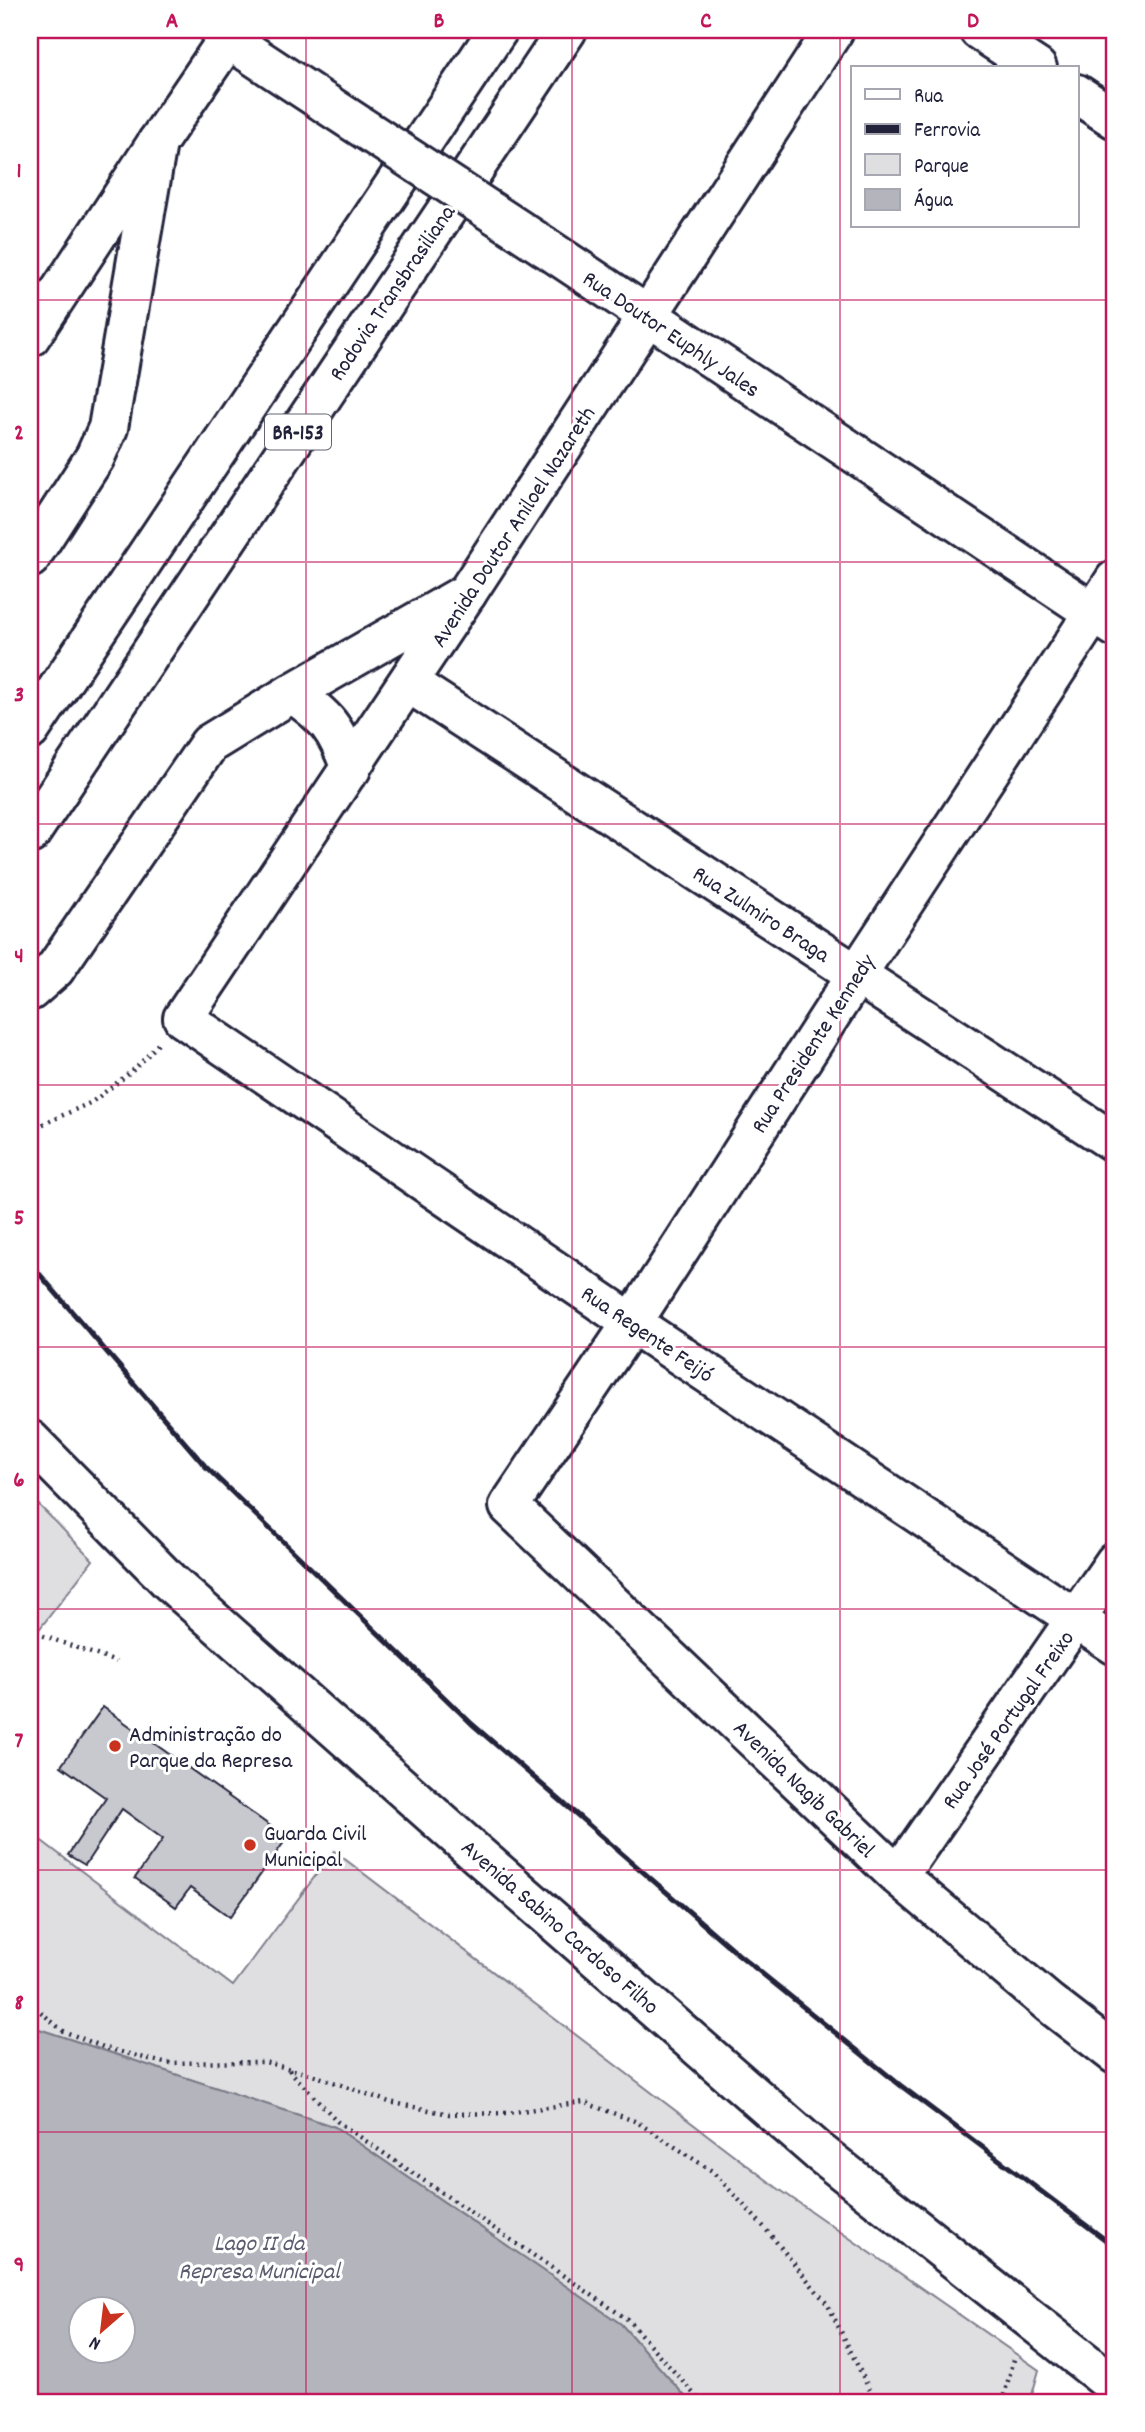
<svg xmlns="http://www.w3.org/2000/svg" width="1145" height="2432" viewBox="0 0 1145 2432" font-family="Dekko,sans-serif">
	<rect width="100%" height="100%" fill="#fff"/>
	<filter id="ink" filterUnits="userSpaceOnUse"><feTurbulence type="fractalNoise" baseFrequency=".0143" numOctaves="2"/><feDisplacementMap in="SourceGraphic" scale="14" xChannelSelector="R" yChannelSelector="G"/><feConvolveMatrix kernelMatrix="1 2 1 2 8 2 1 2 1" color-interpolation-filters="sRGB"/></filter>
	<g filter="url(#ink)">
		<path fill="#dfdfe2" stroke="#80808e" stroke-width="2" d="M30 1496 93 1560 30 1641Z
			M30 1832 233 1986 334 1851 776 2187 1039 2370 1030 2402H690L621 2324 335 2127 30 2026Z"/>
		<path fill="#b4b4bc" stroke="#7a7a88" stroke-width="2" fill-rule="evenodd" d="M30 2026 335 2127 621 2324 690 2402H30ZM80 2310H122V2352H80Z"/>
		<path fill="#c8c8cf" stroke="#22223b" stroke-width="2" d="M103 1707 287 1838 230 1917 190 1888 176 1907 135 1878 163 1839 122 1809 85 1865 68 1855 106 1798 61 1766Z"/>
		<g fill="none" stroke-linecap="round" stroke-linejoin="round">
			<g stroke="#22223b" stroke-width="44">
				<path id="minor" d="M979 30 1037 68
					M228 39 325 103
					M1077 94 1115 119
					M545 247 1115 627
					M1115 580 857 974 632 1323 509 1506 898 1876 1049 2003 1115 2054
					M467 593 183 1018 632 1323 1115 1645
					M409 683 1115 1143
					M898 1876 1115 1562"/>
			</g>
			<g stroke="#22223b" stroke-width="44">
				<path id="tertiary" d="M30 337 157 143"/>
			</g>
			<g stroke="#22223b" stroke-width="44">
				<path id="secondary" d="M157 143 234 30
					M467 593 834 30
					M30 1440 170 1582 479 1856 819 2152 1115 2386"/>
			</g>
			<g stroke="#22223b" stroke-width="44">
				<path id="motorway" d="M30 558 95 457 108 428 157 143
					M292 693C327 717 336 728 351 769
					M30 730 498 30
					M30 834 567 30
					M30 991 55 969 209 744 292 693 467 593"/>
			</g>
			<path stroke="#22223b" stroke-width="4.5" stroke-dasharray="2 5" stroke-linecap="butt" d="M30 1130 92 1102 136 1068 158 1044
				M30 1631 116 1662
				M30 2003 63 2031 106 2048 164 2063 265 2062 319 2077 389 2102 449 2114 507 2113 583 2102 637 2122 712 2171 764 2227 828 2305 872 2395 873 2402
				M289 2070 338 2122 627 2319 701 2402
				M1115 2322 1110 2329 1115 2333
				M1002 2402 1015 2356"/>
			<use href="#minor" stroke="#fff" stroke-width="38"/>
			<use href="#tertiary" stroke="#fff" stroke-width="38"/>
			<use href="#secondary" stroke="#fff" stroke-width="38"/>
			<use href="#motorway" stroke="#fff" stroke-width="38"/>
			<path stroke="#22223b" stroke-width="5" d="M30 1263 206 1467 472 1724 738 1954 900 2085 1115 2247"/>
			<g stroke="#22223b" stroke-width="44" stroke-linecap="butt">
				<path id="minor-bridge" d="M325 103 545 247"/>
			</g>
			<use href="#minor-bridge" stroke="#fff" stroke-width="38"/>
		</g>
	</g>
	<path fill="none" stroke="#c2185b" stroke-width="2" stroke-opacity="0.55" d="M306 30V2402M572 30V2402M840 30V2402M30 300H1115M30 562H1115M30 824H1115M30 1085H1115M30 1347H1115M30 1609H1115M30 1870H1115M30 2132H1115"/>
	<g fill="#c8321e" stroke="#fff" stroke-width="2.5">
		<circle cx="115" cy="1746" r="7"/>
		<circle cx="250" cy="1845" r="7"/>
	</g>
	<g text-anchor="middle" stroke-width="6" stroke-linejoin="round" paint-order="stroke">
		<rect fill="#fff" stroke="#646476" stroke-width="2" x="265" y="414.5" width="66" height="35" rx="5"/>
		<g font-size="21" font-weight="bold" fill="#22223b">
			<text x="298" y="439">BR-153</text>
		</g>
		<g font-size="23" fill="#22223b" stroke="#fff">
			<text transform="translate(391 292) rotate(-56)" y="8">Rodovia Transbrasiliana</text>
			<text transform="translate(672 333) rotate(34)" y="8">Rua Doutor Euphly Jales</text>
			<text transform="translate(512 526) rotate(-57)" y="8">Avenida Doutor Aniloel Nazareth</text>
			<text transform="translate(762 913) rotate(33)" y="8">Rua Zulmiro Braga</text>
			<text transform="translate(812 1043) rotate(-57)" y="8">Rua Presidente Kennedy</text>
			<text transform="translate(648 1333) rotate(34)" y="8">Rua Regente Feijó</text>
			<text transform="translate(1007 1719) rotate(-55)" y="8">Rua José Portugal Freixo</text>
			<text transform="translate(805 1788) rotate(44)" y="8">Avenida Nagib Gabriel</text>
			<text transform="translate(561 1926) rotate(41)" y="8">Avenida Sabino Cardoso Filho</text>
		</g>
		<g font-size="23" fill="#22223b" stroke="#fff" text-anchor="start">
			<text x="129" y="1741">Administração do<tspan x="129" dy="26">Parque da Represa</tspan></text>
			<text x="264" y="1840">Guarda Civil<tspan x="264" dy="26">Municipal</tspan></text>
		</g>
		<g font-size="24" font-style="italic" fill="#5c5c6f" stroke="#fff">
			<text x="259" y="2250">Lago II da<tspan x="259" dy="28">Represa Municipal</tspan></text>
		</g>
	</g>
	<rect width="1145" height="2432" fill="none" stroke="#fff" stroke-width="77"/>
	<rect x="851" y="66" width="228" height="161" fill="#ffffff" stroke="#a7a7b1" stroke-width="2"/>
	<rect x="865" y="89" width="35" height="10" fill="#ffffff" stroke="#a7a7b1" stroke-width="2"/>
	<text x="914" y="102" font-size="21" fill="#22223b">Rua</text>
	<rect x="865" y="124" width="35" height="10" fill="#22223b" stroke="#a7a7b1" stroke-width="2"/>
	<text x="914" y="136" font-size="21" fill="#22223b">Ferrovia</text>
	<rect x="865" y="154" width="35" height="21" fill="#dfdfe2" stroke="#a7a7b1" stroke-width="2"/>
	<text x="914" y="172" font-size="21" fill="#22223b">Parque</text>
	<rect x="865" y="189" width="35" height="21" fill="#b4b4bc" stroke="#a7a7b1" stroke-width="2"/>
	<text x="914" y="206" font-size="21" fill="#22223b">Água</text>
	<g transform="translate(102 2330) rotate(208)"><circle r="33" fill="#ffffff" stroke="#a7a7b1" stroke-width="2"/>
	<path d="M0-5L12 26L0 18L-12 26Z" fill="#c8321e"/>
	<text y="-10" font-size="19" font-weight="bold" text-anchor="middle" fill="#22223b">N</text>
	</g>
	<rect x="38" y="38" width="1068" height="2356" fill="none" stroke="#c2185b" stroke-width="2.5"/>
	<g font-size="23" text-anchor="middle" font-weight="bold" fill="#c2185b">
		<text x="172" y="27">A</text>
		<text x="439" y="27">B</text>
		<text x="706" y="27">C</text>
		<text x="973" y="27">D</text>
		<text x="19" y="177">1</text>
		<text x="19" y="439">2</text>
		<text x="19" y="701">3</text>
		<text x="19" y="962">4</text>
		<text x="19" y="1224">5</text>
		<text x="19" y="1486">6</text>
		<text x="19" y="1747">7</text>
		<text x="19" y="2009">8</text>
		<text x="19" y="2271">9</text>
	</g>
</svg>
